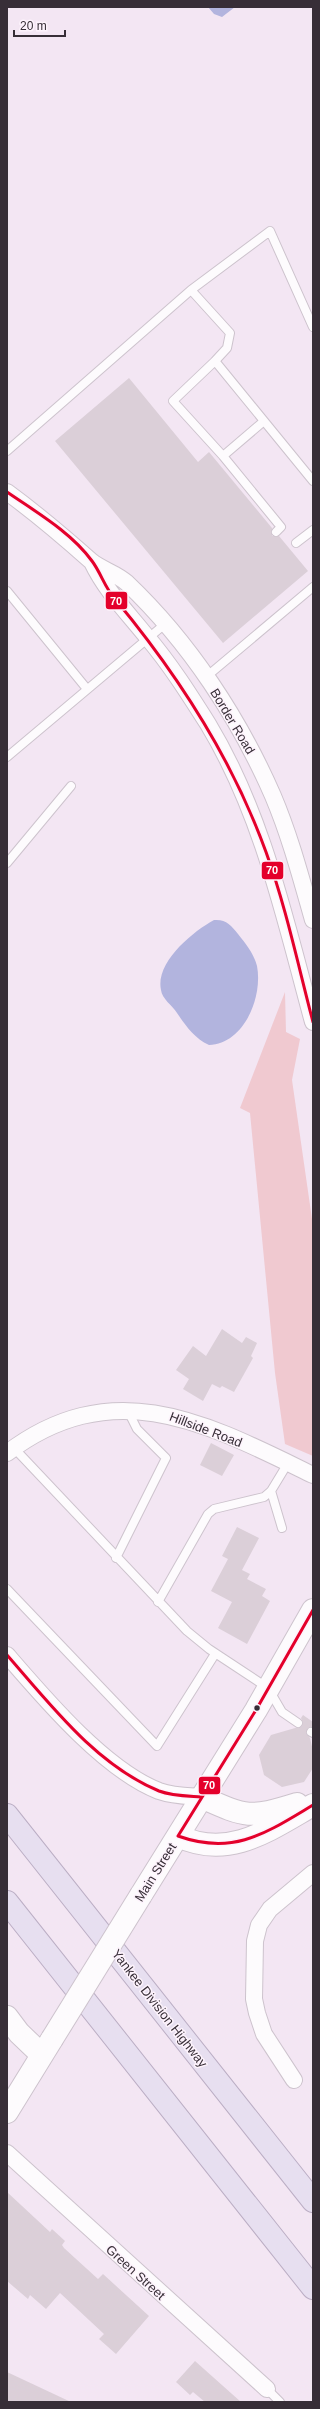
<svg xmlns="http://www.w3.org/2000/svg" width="320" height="2409" viewBox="0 0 320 2409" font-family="Arial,sans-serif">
	<rect width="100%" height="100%" fill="#f3e6f3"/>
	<path fill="#f0c9d0" d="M285 992 286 1032 300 1039 292 1080 313 1226V1456L285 1444 275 1373 250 1113 240 1108Z"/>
	<path fill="#b2b4de" d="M208 7H235L222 17 214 14Z
		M214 920C226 919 231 925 238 934 246 944 254 954 257 966 263 997 244 1044 209 1045 194 1038 186 1026 177 1013 172 1005 162 999 161 990 155 963 192 932 214 920Z"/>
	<path fill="#dbcfd8" d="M129 378 198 462 209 452 272 528V536H279L308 571 223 643 55 441Z
		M222 1329 242 1343 246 1337 257 1343 251 1356 253 1358 234 1392 222 1386 220 1388 212 1384 203 1401 183 1389 189 1379 176 1370 193 1346 206 1356Z
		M211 1443 234 1455 222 1476 200 1465Z
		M237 1527 259 1538 242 1570 250 1574 247 1579 266 1589 262 1596 270 1601 247 1644 218 1628 232 1602 211 1591 228 1559 222 1556Z
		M303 1715 313 1722V1727L308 1728 306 1732 310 1738 313 1751V1768L304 1782 282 1787 264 1775 259 1755 271 1735 302 1726 303 1723 301 1718Z
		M7 2192 50 2232 52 2229 65 2241 62 2245 64 2248 98 2279 103 2274 149 2316 116 2354 99 2339 104 2334 60 2293 46 2309 30 2295 28 2299 7 2281Z
		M195 2361 241 2402H205L193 2392 190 2395 176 2382Z
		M7 2372 71 2402H7Z"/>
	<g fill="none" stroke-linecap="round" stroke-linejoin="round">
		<g stroke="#cdc3cd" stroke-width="10">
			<path id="lane" d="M191 290 230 333 227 348 215 361 313 481
				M215 361 173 401 223 456 264 421
				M7 451 191 290 270 231 313 327
				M223 456 281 527 276 532
				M296 543 313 530
				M7 591 87 689
				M206 677 313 587
				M7 757 165 624
				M7 863 71 786
				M14 1448 187 1631 209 1649 268 1688 282 1712 298 1723
				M271 1491 282 1528
				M116 1558 166 1458 137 1429 128 1411
				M7 1589 157 1746 215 1654
				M158 1602 208 1514 214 1509 264 1497 271 1491 288 1463
				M311 1732 313 1733
				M267 2389 280 2402"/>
		</g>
		<g stroke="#cdc3cd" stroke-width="18">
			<path id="street" d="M7 492C37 514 64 537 91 561 102 570 116 573 127 583 189 642 239 718 273 796 290 836 301 878 313 920
				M92 562C106 591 127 612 147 637 170 664 189 694 208 724 263 815 285 920 313 1022
				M7 1453C114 1372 208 1424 313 1475
				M7 1655C45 1699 105 1770 159 1791 173 1796 187 1796 201 1797
				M294 2080 264 2034 257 2013 254 1999 255 1941 259 1925 270 1909 313 1873
				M7 2153 267 2389"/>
		</g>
		<g stroke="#cdc3cd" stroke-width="24">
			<path id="secondary" d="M201 1797C246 1817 249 1819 297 1804
				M178 1836C229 1860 269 1830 313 1805
				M141 1895 256 1710 313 1610
				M7 2017 19 2033 42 2055
				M7 2112 52 2039"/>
		</g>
		<g stroke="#bbaec4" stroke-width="24">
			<path id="highway" d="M7 1815 313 2201
				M7 1902 313 2288"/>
		</g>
		<use href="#lane" stroke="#fdfbfd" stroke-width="8"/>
		<use href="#street" stroke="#fdfbfd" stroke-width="16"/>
		<use href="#secondary" stroke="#fdfbfd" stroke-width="22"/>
		<use href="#highway" stroke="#e7dff0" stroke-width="22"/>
		<g stroke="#cdc3cd" stroke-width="24" stroke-linecap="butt">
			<path id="secondary-bridge" d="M52 2039 141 1895"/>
		</g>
		<use href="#secondary-bridge" stroke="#fdfbfd" stroke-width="22"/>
		<g stroke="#fdf3fc" stroke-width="6">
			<path id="bus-1" d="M7 492C36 512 71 532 92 561 101 573 105 588 115 599 179 676 232 758 266 852 286 907 298 965 313 1022
				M313 1610 256 1710 178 1836C234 1856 266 1833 313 1805
				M7 1655C50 1704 96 1765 159 1791 172 1796 187 1796 201 1797"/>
		</g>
		<use href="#bus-1" stroke="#e4002b" stroke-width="3"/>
	</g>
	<circle fill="#372e37" stroke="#fdf3fc" stroke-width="1.5" cx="257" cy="1708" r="3.5"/>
	<g text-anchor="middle" stroke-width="3" stroke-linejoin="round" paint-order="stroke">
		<g font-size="13" fill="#372e37" stroke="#fdf3fc">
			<text transform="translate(233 721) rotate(59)" y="5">Border Road</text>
			<text transform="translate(206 1429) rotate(21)" y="5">Hillside Road</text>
			<text transform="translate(155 1872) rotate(-58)" y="5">Main Street</text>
			<text transform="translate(160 2008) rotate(52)" y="5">Yankee Division Highway</text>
			<text transform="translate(136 2272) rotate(42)" y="5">Green Street</text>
		</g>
	</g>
	<g stroke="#fdf3fc" stroke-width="1.5">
		<rect x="105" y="591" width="23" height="19" rx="4" fill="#e4002b"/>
		<rect x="261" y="861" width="23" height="19" rx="4" fill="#e4002b"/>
		<rect x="198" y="1776" width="23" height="19" rx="4" fill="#e4002b"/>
	</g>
	<g font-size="11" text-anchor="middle" font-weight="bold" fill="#fff">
		<text x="116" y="605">70</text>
		<text x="272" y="874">70</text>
		<text x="209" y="1789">70</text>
	</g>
	<rect width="320" height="2409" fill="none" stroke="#372e37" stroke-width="16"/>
	<path d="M14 30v6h51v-6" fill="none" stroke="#372e37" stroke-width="2"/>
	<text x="20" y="30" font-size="12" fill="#372e37" stroke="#fdf3fc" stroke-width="3" paint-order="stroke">20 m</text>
</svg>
